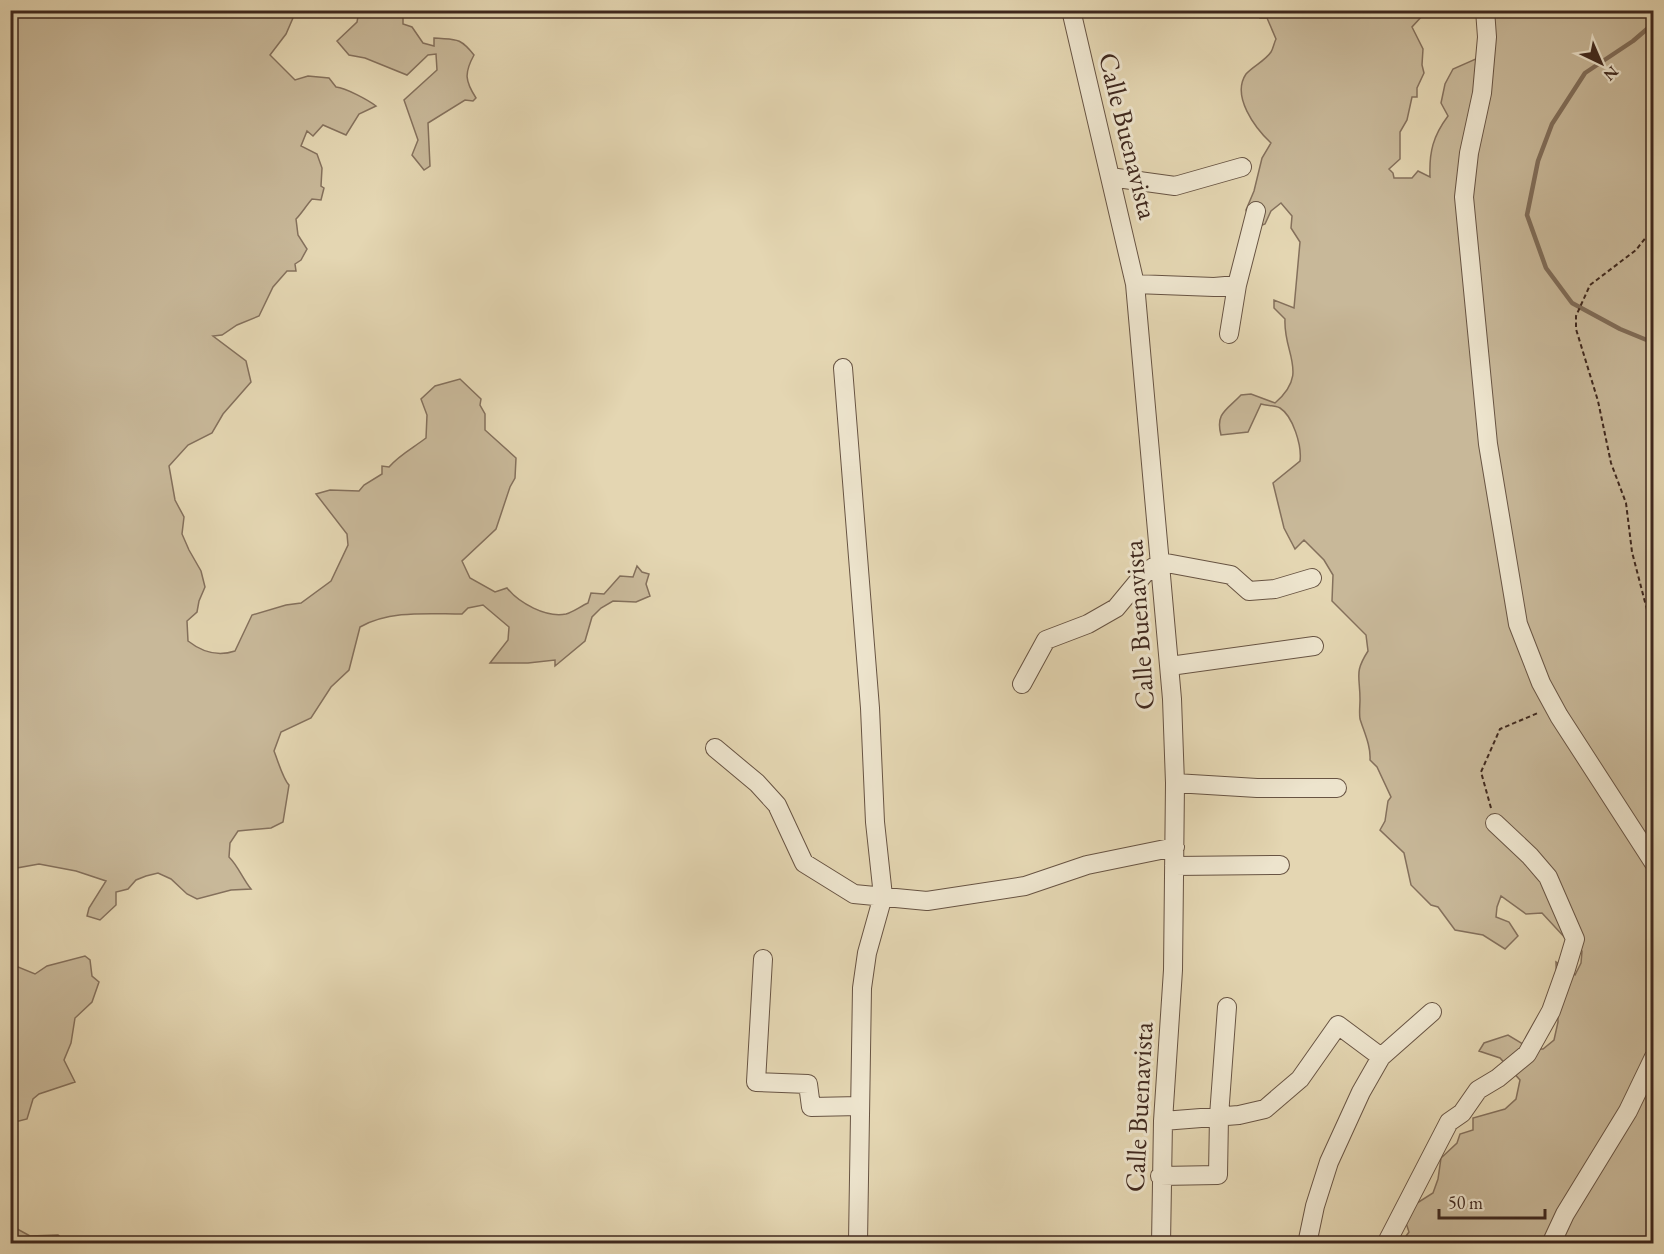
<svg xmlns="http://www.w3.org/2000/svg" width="1664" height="1254" viewBox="0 0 1664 1254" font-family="'EB Garamond',serif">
	<rect width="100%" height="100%" fill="#e4d6b2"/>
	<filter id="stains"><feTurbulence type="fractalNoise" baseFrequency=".00333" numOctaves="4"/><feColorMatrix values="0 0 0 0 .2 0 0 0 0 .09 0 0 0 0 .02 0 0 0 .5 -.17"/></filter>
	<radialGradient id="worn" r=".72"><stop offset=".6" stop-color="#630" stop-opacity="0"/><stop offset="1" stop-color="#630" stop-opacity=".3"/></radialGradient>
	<path fill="#c8b899" stroke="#84705c" stroke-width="1.5" d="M11 10 296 11 286 34 270 55 295 80 308 76 329 78 336 87C346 88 368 100 376 106L359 114 346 135 323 125 313 136 307 131 301 146 317 154 322 168 321 186 324 188 321 200 312 199C306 206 301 214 296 219L298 235 307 249 301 260 295 264 296 271H287L273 287 259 316 237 325 222 335 213 336 246 361 251 382 223 414 212 433 188 445 169 466 175 500 184 517 182 534 189 550 201 571 205 587 199 601 197 612 187 621 188 641C202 652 217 657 235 651L252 615 286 605 301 603 331 581 348 545 347 534 316 494 330 490 359 491 364 485 382 474V466L389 467C399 455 413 448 426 438L427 415 421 399 435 386 460 379 481 399 480 405 485 414V430L516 458 515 478 510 487 496 529 462 561 470 578 495 592 507 588C519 603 546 618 566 614 573 612 581 606 588 603L591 593 604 594 620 576 633 577 637 566 642 572 649 574 646 584 650 596 636 602 613 601 601 608 592 617 585 641 555 666V660L528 663H490L508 640 509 627 483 605 468 608 462 614C428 614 390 610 360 627L349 670 331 687 311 718 281 732 274 751C278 761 283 779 289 785L283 822 271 828 238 831 230 843 229 857C238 866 243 879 251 889L231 890 197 899 187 894 171 879 158 873 146 876 136 880 128 889 116 892V905L100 920 87 916 89 908 106 881 76 871 39 864 11 869Z
		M359 11H403V24L412 27 423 43 434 46V38C455 40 459 36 474 55 464 73 465 81 476 98L473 101 465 100 428 123 430 166 424 170 412 155 418 140 404 100 437 70 436 54 428 55 407 75 365 58 349 55 337 41 357 22Z
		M1260 11H1436L1424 14 1412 27 1423 49 1422 65 1424 73 1417 88V97H1412L1407 120 1400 132V159L1389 169 1393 173 1394 178H1412L1418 171 1430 177C1429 152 1433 136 1448 116L1441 103 1445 84 1453 69 1476 59 1488 46 1490 11H1653V1243H1401L1409 1232 1406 1223V1210L1433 1193 1438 1179 1441 1158 1457 1143 1460 1134 1473 1130V1118L1505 1109 1516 1099 1520 1080 1500 1058 1479 1051 1484 1043 1508 1035 1531 1049H1543L1554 1040 1558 1022 1556 962 1575 975 1581 963 1582 951 1567 940 1542 913 1526 914 1501 896 1497 907 1496 917 1509 922 1518 936 1505 949 1483 935 1455 930 1438 907 1431 905 1411 885 1404 853 1380 830 1385 821 1388 801 1391 797 1377 767 1370 760C1371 746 1364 732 1360 719 1359 712 1360 706 1360 700 1360 675 1354 673 1368 651L1366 635 1332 601 1333 575 1324 560 1304 540 1295 549 1284 528 1273 483 1300 461C1302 446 1293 416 1280 408 1274 405 1267 406 1261 404L1248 432 1221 435C1215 413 1227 410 1241 395L1251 394 1275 403C1310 373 1283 354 1285 319L1274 308V300L1294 308 1300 242 1291 228 1292 216 1281 203 1271 211 1265 224 1252 229 1246 210 1254 191 1262 158 1271 143C1255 128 1231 96 1246 74 1253 66 1265 61 1271 52 1273 49 1274 43 1276 39L1267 18H1260Z
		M85 956 90 960 92 976 99 982 92 1002 75 1018 71 1043 64 1060 75 1082 39 1094 33 1099 27 1119 11 1123V964L35 974 47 966Z
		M10 1225 30 1236 58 1235 65 1241V1243H11Z"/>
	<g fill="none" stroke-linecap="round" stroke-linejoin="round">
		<path stroke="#806d59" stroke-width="4.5" d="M1654 23 1633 41 1585 73 1552 124 1538 161 1527 215 1546 268 1572 303 1620 329 1654 343"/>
		<g stroke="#685443" stroke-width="20">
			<path id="minor" d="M1071 10 1135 284 1172 699 1175 783 1173 970 1163 1121 1161 1244
				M1485 10 1487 37 1482 93 1469 153 1464 197 1488 444 1518 624 1541 683 1559 716 1654 863
				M1110 177 1175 186 1242 167
				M1135 284 1214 287 1237 285
				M1229 334 1237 285 1256 211
				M843 368 870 708 875 822 883 896 867 953 862 988 858 1242
				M1170 666 1314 646
				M1022 684 1046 640 1088 624 1116 608 1145 573 1161 562 1231 575 1249 591 1275 589 1312 578
				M715 748 757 783 777 805 804 863 854 894 927 901 1025 886 1087 865 1175 847
				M1175 783 1257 788H1337
				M1174 866 1280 865
				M763 959 756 1082 808 1084 811 1107 860 1106
				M1163 1121 1239 1115 1265 1109 1300 1079 1338 1025 1381 1057
				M1160 1176 1218 1175 1219 1116 1227 1007
				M1307 1244 1315 1206 1329 1162 1361 1092 1381 1057 1432 1012
				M1386 1244 1449 1122 1462 1113 1478 1090 1498 1078 1527 1054 1551 1011 1566 969 1575 939 1548 877 1530 856 1495 823
				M1551 1244 1565 1214 1628 1111 1654 1057"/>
		</g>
		<path stroke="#3f281e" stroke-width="2" stroke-dasharray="4.5 3" stroke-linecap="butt" d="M1450 10 1451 15
			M1654 227 1636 250 1590 285 1576 316V329L1598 401 1611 463 1626 503 1632 552 1654 637
			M1491 808 1481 772 1500 729 1538 713"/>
		<use href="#minor" stroke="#ede4cd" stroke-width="18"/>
	</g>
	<g text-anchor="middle" stroke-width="6" stroke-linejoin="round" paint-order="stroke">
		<g font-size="27" fill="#3f281e" stroke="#ede4cd">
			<text transform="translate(1128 136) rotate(76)" y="9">Calle Buenavista</text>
			<text transform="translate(1139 625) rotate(-94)" y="9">Calle Buenavista</text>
			<text transform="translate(1139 1107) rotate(-87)" y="9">Calle Buenavista</text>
		</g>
	</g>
	<rect width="1664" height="1254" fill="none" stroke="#e4d6b2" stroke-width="36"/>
	<rect x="12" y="12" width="1640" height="1230" fill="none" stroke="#3f281e" stroke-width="3"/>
	<rect x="18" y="18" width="1628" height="1218" fill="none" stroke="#3f281e" stroke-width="1.5"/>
	<g transform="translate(1601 63) rotate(136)" stroke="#ede4cd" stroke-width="4.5" paint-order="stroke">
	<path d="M0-4.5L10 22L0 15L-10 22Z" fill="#3f281e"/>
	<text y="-9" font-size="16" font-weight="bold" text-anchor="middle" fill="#3f281e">N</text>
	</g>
	<path d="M1439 1209v9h106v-9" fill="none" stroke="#3f281e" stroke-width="3"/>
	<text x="1448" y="1209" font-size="18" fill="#3f281e" stroke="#ede4cd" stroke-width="4.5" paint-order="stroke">50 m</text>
	<rect width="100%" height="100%" filter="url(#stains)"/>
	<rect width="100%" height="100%" fill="url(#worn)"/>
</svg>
